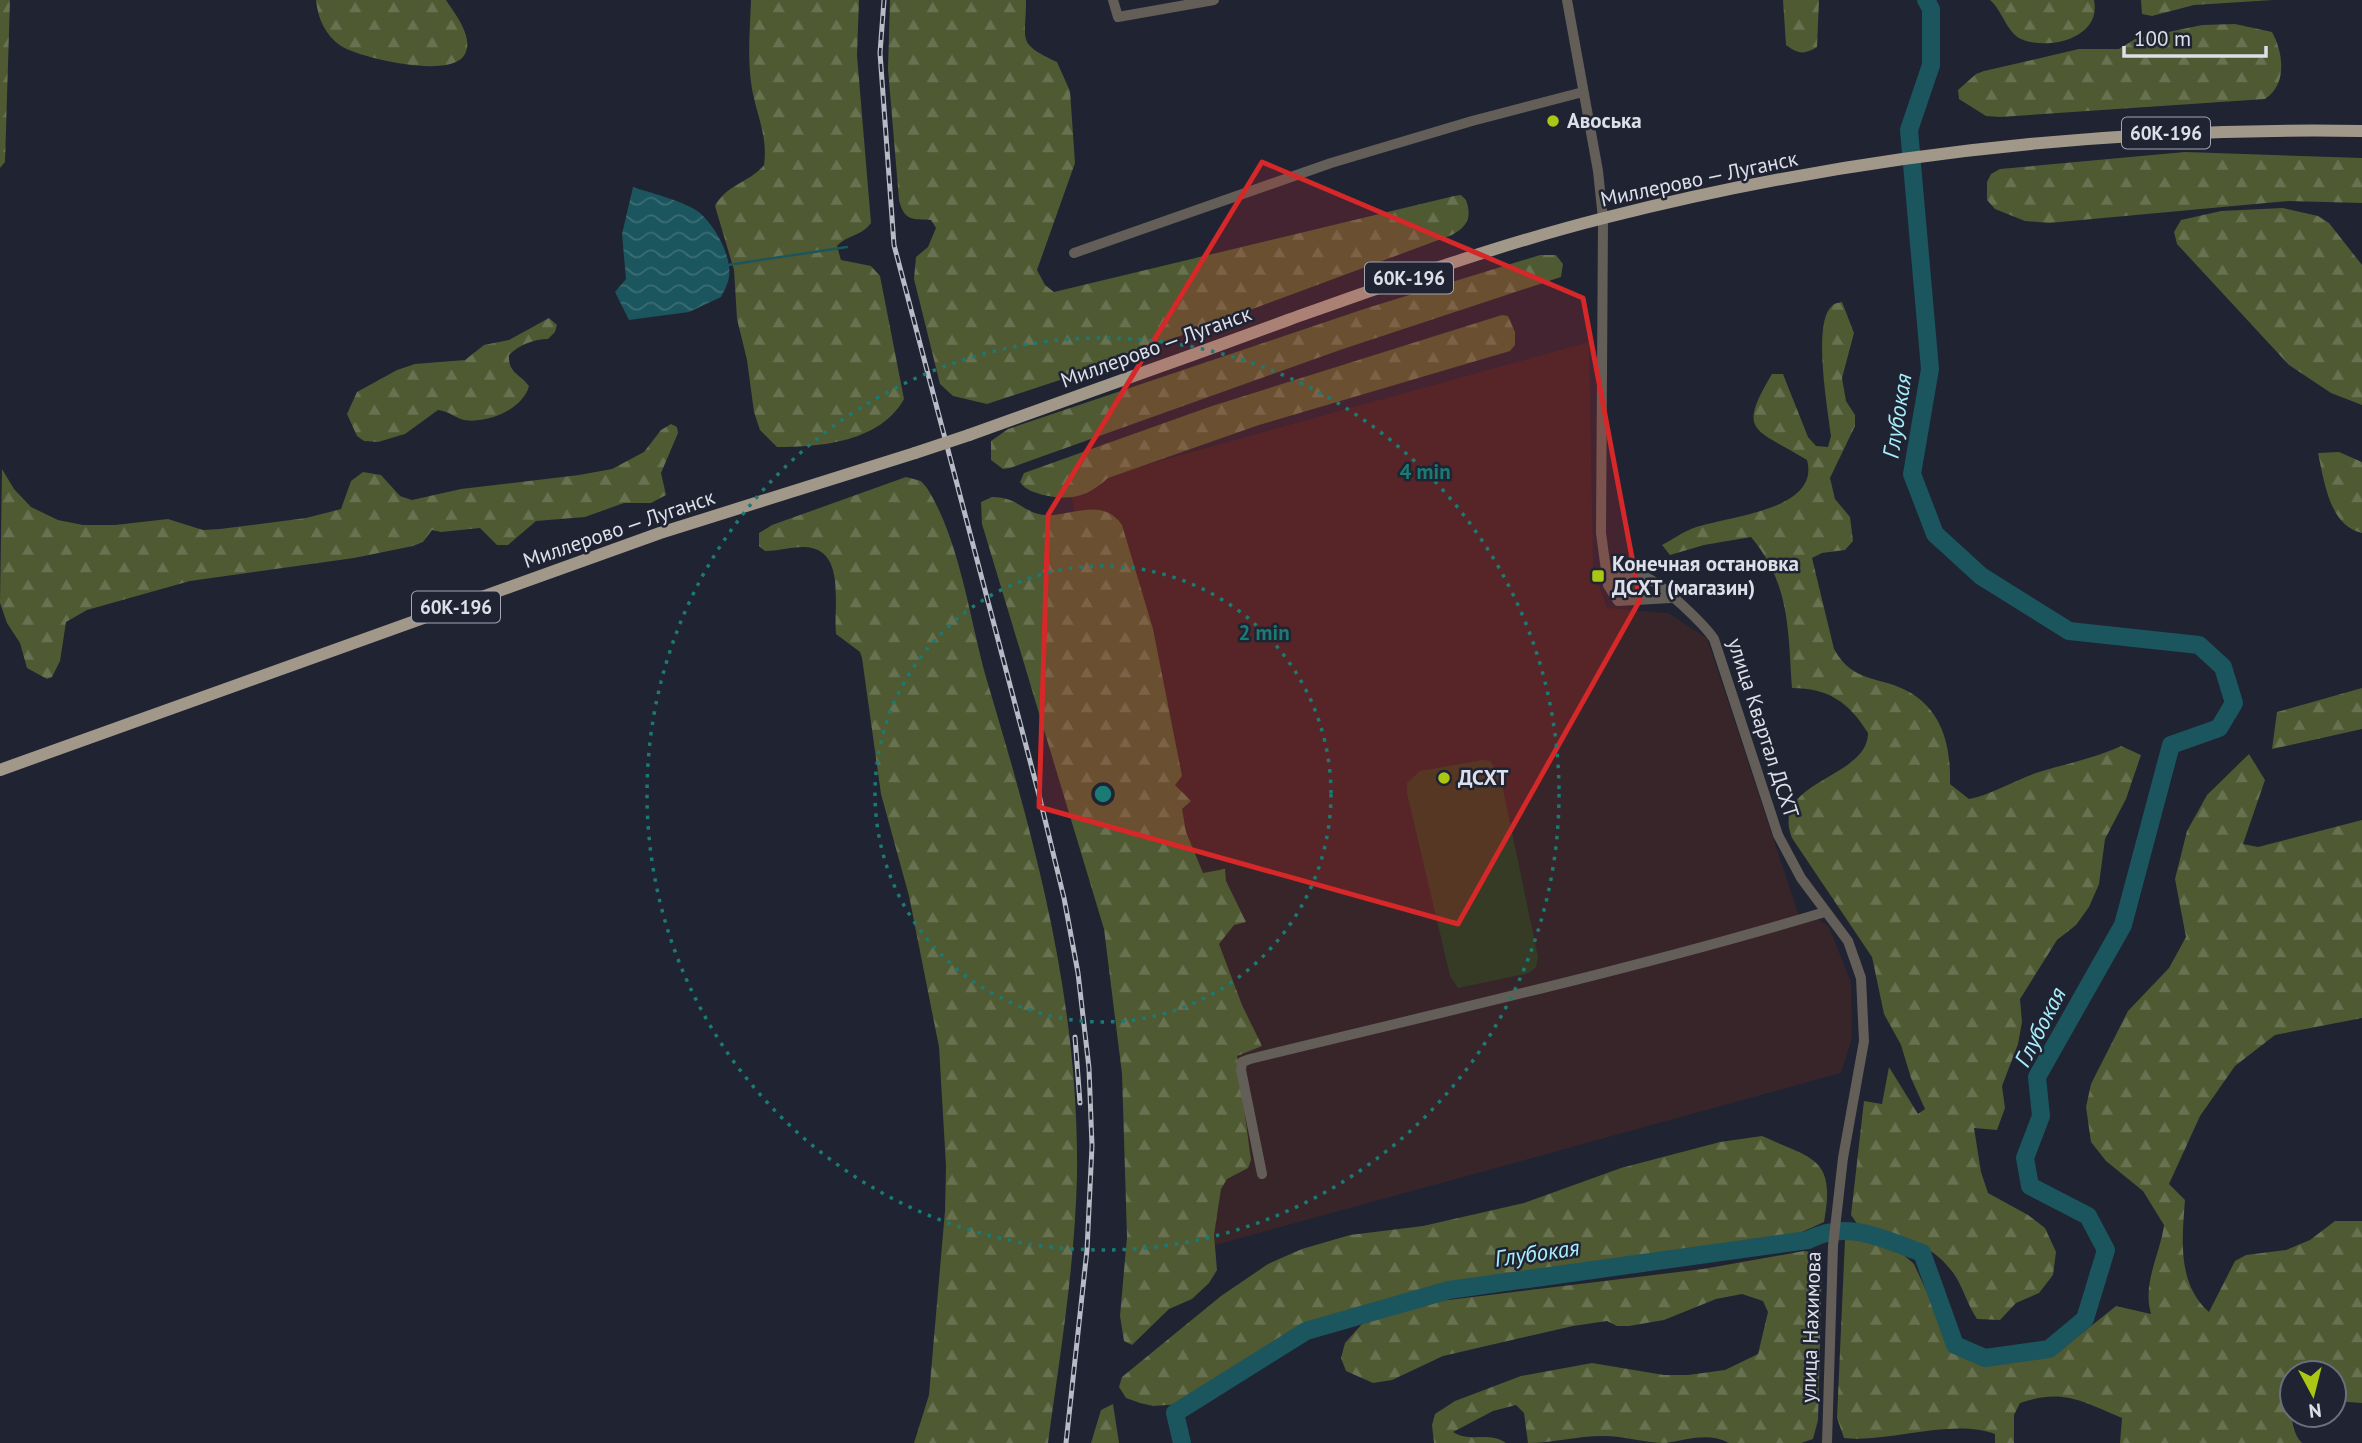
<svg xmlns="http://www.w3.org/2000/svg" width="2362" height="1443" viewBox="0 0 2362 1443" font-family="'PT Sans',sans-serif">
	<defs>
		<pattern id="forest-firs" width="22" height="20" patternUnits="userSpaceOnUse" patternTransform="scale(1.75)"><rect width="22" height="20" fill="#4f5932"/><path d="M5 1l3.5 6h-7zM16 11l3.5 6h-7z" fill="#687150"/></pattern>
		<pattern id="water-waves" width="16" height="10" patternUnits="userSpaceOnUse" patternTransform="scale(1.75)"><rect width="16" height="10" fill="#1b555e"/><path d="M0 5q4-4 8 0t8 0" fill="none" stroke="#3c6d75"/></pattern>
	</defs>
	<rect width="100%" height="100%" fill="#1f2332"/>
	<path fill="#382529" d="M1589 342 1593 569 1607 608 1668 613 1707 638 1801 922 1817 918 1829 927 1851 982 1852 1038 1841 1073 1172 1257V952L1069 486Z"/>
	<path fill="#353b24" d="M1622 587a9 9 0 1 1 18 0a9 9 0 1 1-18 0Z
		M1483 760 1490 761 1500 775 1538 957 1536 967 1529 973 1458 988 1450 976 1407 793V783L1420 771Z"/>
	<path fill="url(#forest-firs)" d="M0 0H10L5 162 0 168Z
		M316 0H446C455 14 474 37 465 54 452 80 360 58 341 46 325 35 318 19 316 0Z
		M751 0H859L857 55 871 223C862 236 847 235 837 246L841 260 871 266 880 276 904 399C880 442 821 447 777 447L760 430 754 412 747 360 737 319 734 270 715 206C727 184 749 183 764 165 768 137 757 116 752 89 747 59 750 30 751 0Z
		M890 0H1026C1026 43 1016 42 1057 62L1070 91 1075 163 1037 270 1045 285 1054 292 1454 196 1461 195 1466 200C1472 217 1468 226 1452 235L1075 375 987 404 953 396 940 384 914 279 916 257 928 247 936 228 931 220C912 219 904 221 899 200L888 69Z
		M1783 0H1819L1817 47C1804 55 1798 54 1786 45Z
		M1990 0H2094C2102 38 2048 51 2021 39 2007 33 2002 10 1990 0Z
		M2141 0H2273L2194 5 2152 16 2142 14Z
		M2235 24 2272 32C2284 54 2287 85 2265 99L2000 117 1986 116 1959 99 1958 90 1976 74 1984 71 2079 49H2119L2135 39 2202 25Z
		M2185 152 2362 158V203L2288 201 2049 223 2025 221 1995 209 1987 200V182L1991 174 2000 169Z
		M2283 208 2318 216 2329 223 2362 265V405L2331 393 2289 365 2177 244 2174 232 2181 220 2221 211Z
		M1540 255H1556L1563 264 1561 277 1340 350 1010 468 1003 469 991 460V441L1008 429 1367 308Z
		M1842 302 1854 333 1842 378 1846 401 1855 415V426L1830 478 1835 499 1850 517 1853 541 1845 550 1822 553 1812 558 1834 649C1854 685 1881 675 1911 693 1944 713 1951 750 1950 784L1969 799C1993 794 2013 781 2036 773 2064 764 2093 759 2121 746L2141 755 2126 799 2105 839 2099 884 2089 907 2076 925 2057 940 2020 999 2022 1022 2018 1044 2002 1086 2005 1108 1997 1130 1974 1128 1981 1172 1988 1193 2028 1215 2045 1228 2056 1252 2053 1275 2039 1293 2016 1303 2000 1320 1977 1319C1967 1304 1963 1287 1954 1274 1931 1241 1895 1234 1858 1225L1851 1215 1864 1101 1882 1104 1889 1067 1918 1114 1925 1109 1911 1078 1901 1045 1884 1014 1872 957 1792 838C1769 780 1868 779 1868 733 1849 702 1828 688 1792 688 1788 630 1790 583 1751 537L1704 545 1670 555 1662 545C1672 540 1681 533 1691 529 1723 516 1821 512 1807 460 1755 428 1736 434 1772 374H1783L1808 437 1816 446 1828 447 1831 436C1828 411 1812 322 1832 306 1834 303 1838 303 1842 302Z
		M1502 315 1508 316 1515 332V345L1510 351 1259 425 1108 478C1087 497 1071 501 1043 495 1034 492 1025 490 1020 482L1024 473 1212 406Z
		M549 318 557 325 555 332 548 339C534 339 519 345 509 355 508 373 520 374 529 386 523 409 488 424 464 420 455 418 449 411 438 410L405 434 378 442 364 441 357 436 347 414 357 392 397 370 415 364 465 360 484 345 509 340Z
		M671 424 677 427 678 433 661 473 666 495 651 503H624L585 517 536 521 508 545H497L480 528 441 532 432 530 423 542 413 546 354 558 190 581 87 610 66 622 60 661 52 677 47 679 27 668 20 643 7 623 0 603 2 469 14 489 31 507 58 520 83 525H115L168 519 203 530 220 529 306 518 341 509 351 481 363 472 381 475 400 496 412 500 461 489 579 475 612 469 644 452 661 430Z
		M2339 452 2362 462V533C2329 526 2324 480 2318 453Z
		M906 477 921 481 927 488C961 542 970 623 988 684 1037 848 1079 1002 1077 1175 1075 1265 1060 1355 1048 1443H914L929 1395 945 1211 946 1166 939 1047 909 896 881 794 862 658 860 652 836 634C833 605 847 547 803 547 790 547 778 551 765 551L759 546V533L772 525Z
		M992 497C1018 497 1024 513 1044 515 1071 517 1102 496 1122 525L1153 629 1182 776 1175 785 1191 801 1182 809 1186 832 1203 873 1225 869 1226 881 1246 922 1234 925 1219 944 1242 1005 1262 1046 1237 1056 1251 1160 1248 1168 1227 1179 1221 1189 1214 1235 1217 1270 1209 1283 1192 1299 1169 1309 1132 1345 1124 1341 1120 1316 1127 1237 1122 1074 1104 929 982 524 981 502Z
		M2362 688V729L2272 749 2277 712Z
		M2249 754 2265 780 2243 844 2258 847 2362 820V1018L2275 1035 2235 1066 2200 1116 2169 1184 2185 1200C2182 1239 2177 1284 2209 1312L2235 1261 2246 1255 2286 1250 2310 1240 2335 1221H2362V1403L2334 1401V1373H2292C2292 1395 2287 1429 2302 1443H2120L2122 1418C2083 1402 2063 1388 2020 1403L2014 1415V1443H1995V1434C1951 1418 1890 1443 1844 1438L1837 1418 1845 1240 1849 1236C1873 1237 1898 1248 1914 1264L1953 1349 1995 1365 2050 1354 2066 1346 2116 1306 2151 1314C2142 1283 2160 1255 2164 1225L2143 1191 2106 1161 2091 1142 2086 1107 2091 1084 2128 1011 2169 968 2186 937 2175 879 2187 831 2207 795Z
		M1762 1136C1813 1159 1836 1157 1824 1222L1793 1236 1458 1283 1331 1315 1299 1326 1182 1404 1153 1406 1140 1403 1126 1398 1119 1387 1122 1377 1221 1296 1268 1264 1302 1249 1350 1235 1423 1226 1524 1203 1621 1168 1720 1142Z
		M1804 1251 1817 1253 1822 1260 1818 1420 1813 1439 1801 1443H1729C1708 1432 1688 1440 1666 1443 1644 1443 1625 1436 1603 1436 1577 1436 1553 1443 1528 1443L1524 1413 1516 1405 1493 1411 1453 1432C1470 1443 1489 1431 1506 1443H1434L1432 1425 1435 1414 1455 1401 1521 1376 1592 1363 1664 1375H1688L1725 1370 1758 1354 1768 1312 1763 1301 1742 1294 1716 1299 1664 1320 1629 1326H1617L1607 1321 1573 1326 1443 1356 1392 1380 1373 1383 1346 1371 1341 1358 1345 1343 1362 1324 1432 1302 1703 1269Z
		M1113 1404 1119 1443H1091L1101 1410Z"/>
	<path fill="url(#water-waves)" d="M633 187C651 193 687 202 700 213 715 226 732 256 729 277 728 284 724 291 721 297L689 312 629 320 615 292 626 279 622 234Z"/>
	<g fill="none" stroke-linecap="round" stroke-linejoin="round">
		<path stroke="#1b555e" stroke-width="2.5" d="M728 265 847 247"/>
		<path stroke="#1b555e" stroke-width="18" d="M1182 1443 1175 1413 1306 1331 1449 1290 1808 1240C1847 1219 1883 1239 1922 1253L1955 1345 1985 1358 2049 1349 2085 1319 2106 1250 2088 1216 2030 1186 2025 1158 2041 1116 2037 1077 2123 925 2171 745 2219 728 2234 703 2223 667 2199 645 2069 631 1981 576 1935 534 1912 474 1930 369 1909 130 1931 65V9L1926 0"/>
		<path stroke="#635e57" stroke-width="10" d="M1113 0 1118 17 1214 0
			M1567 0 1598 171 1603 219 1601 533 1608 585 1618 601 1671 598
			M1074 253 1331 163 1472 121 1583 92
			M1607 579C1619 577 1633 573 1645 577 1661 583 1704 624 1714 639L1778 835 1801 878 1848 941 1861 978 1864 1041 1843 1158 1833 1246 1827 1443
			M1262 1174 1241 1070 1242 1062 1250 1059C1442 1012 1635 969 1825 912"/>
		<path stroke="#a1988a" stroke-width="12" d="M969 435C1076 397 1182 359 1288 320 1392 283 1497 245 1604 218 1851 155 2107 127 2362 131
			M0 770 660 533 915 453"/>
		<g stroke="#b8bbc5" stroke-width="5">
			<path id="rail" d="M884 0 880 53 894 245 1039 795 1064 898 1078 973 1089 1068 1092 1146 1087 1250 1066 1443
				M1075 1037 1080 1103"/>
		</g>
		<use href="#rail" stroke="#1f2332" stroke-width="2.5" stroke-dasharray="8" stroke-linecap="butt"/>
		<path stroke="#a1988a" stroke-width="12" d="M915 453 969 435"/>
	</g>
	<path fill="#d62828" fill-opacity="0.2" stroke="#d62828" stroke-width="5" stroke-linejoin="round" d="M1262 162 1583 298 1640 600 1458 924 1039 807 1048 515Z"/>
	<g fill="none" stroke="#197b74" stroke-width="3.5" stroke-dasharray="3.5 7">
		<circle cx="1103" cy="794" r="228"/>
		<circle cx="1103" cy="794" r="456"/>
	</g>
	<g fill="#abc615" stroke="#1f2332" stroke-width="2.5">
		<circle cx="1553" cy="121" r="7"/>
		<rect x="1591" y="569" width="14" height="14" rx="3.5"/>
		<circle cx="1444" cy="778" r="7"/>
	</g>
	<g text-anchor="middle" stroke-width="5" stroke-linejoin="round" paint-order="stroke">
		<g fill="#1f2332" stroke="#a4a7b2" stroke-width="2">
			<rect x="2122" y="117.5" width="88" height="31" rx="5"/>
			<rect x="1365" y="262.5" width="88" height="31" rx="5"/>
			<rect x="412" y="591.5" width="88" height="31" rx="5"/>
		</g>
		<g font-size="19" font-weight="bold" fill="#dde0e9">
			<text x="2166" y="140">60К-196</text>
			<text x="1409" y="285">60К-196</text>
			<text x="456" y="614">60К-196</text>
		</g>
		<g font-size="21" font-weight="bold" fill="#dde0e9" stroke="#1f2332" text-anchor="start">
			<text x="1567" y="128">Авоська</text>
			<text x="1612" y="571">Конечная остановка<tspan x="1612" dy="24">ДСХТ (магазин)</tspan></text>
			<text x="1458" y="785">ДСХТ</text>
		</g>
		<g font-size="21" fill="#dde0e9" stroke="#1f2332">
			<text transform="translate(1699 179) rotate(-12)" y="7">Миллерово — Луганск</text>
			<text transform="translate(1156 347) rotate(-20)" y="7">Миллерово — Луганск</text>
			<text transform="translate(619 529) rotate(-19)" y="7">Миллерово — Луганск</text>
			<text transform="translate(1763 728) rotate(72)" y="7">улица Квартал ДСХТ</text>
			<text transform="translate(1811 1327) rotate(-88)" y="7">улица Нахимова</text>
		</g>
		<g font-size="23" font-style="italic" fill="#a7eefb" stroke="#1f2332">
			<text transform="translate(1897 416) rotate(-81)" y="8">Глубокая</text>
			<text transform="translate(2040 1027) rotate(-63)" y="8">Глубокая</text>
			<text transform="translate(1537 1253) rotate(-8)" y="8">Глубокая</text>
		</g>
	</g>
	<circle cx="1103" cy="794" r="10" fill="#197b74" stroke="#1f2332" stroke-width="3.5"/>
	<g font-size="21" text-anchor="middle" font-weight="bold" fill="#197b74" stroke="#1f2332" stroke-width="5" stroke-linejoin="round" paint-order="stroke">
		<text x="1425" y="479">4 min</text>
		<text x="1264" y="640">2 min</text>
	</g>
	<g transform="translate(2313 1394) rotate(173)"><circle r="33" fill="#1f2332" stroke="#6b6f7b" stroke-width="2"/>
	<path d="M0-5L12 26L0 18L-12 26Z" fill="#abc615"/>
	<text y="-10" font-size="19" font-weight="bold" text-anchor="middle" fill="#dde0e9">N</text>
	</g>
	<path d="M2124 46v10h142v-10" fill="none" stroke="#dde0e9" stroke-width="3.5"/>
	<text x="2134" y="46" font-size="21" fill="#dde0e9" stroke="#1f2332" stroke-width="5" paint-order="stroke">100 m</text>
</svg>
